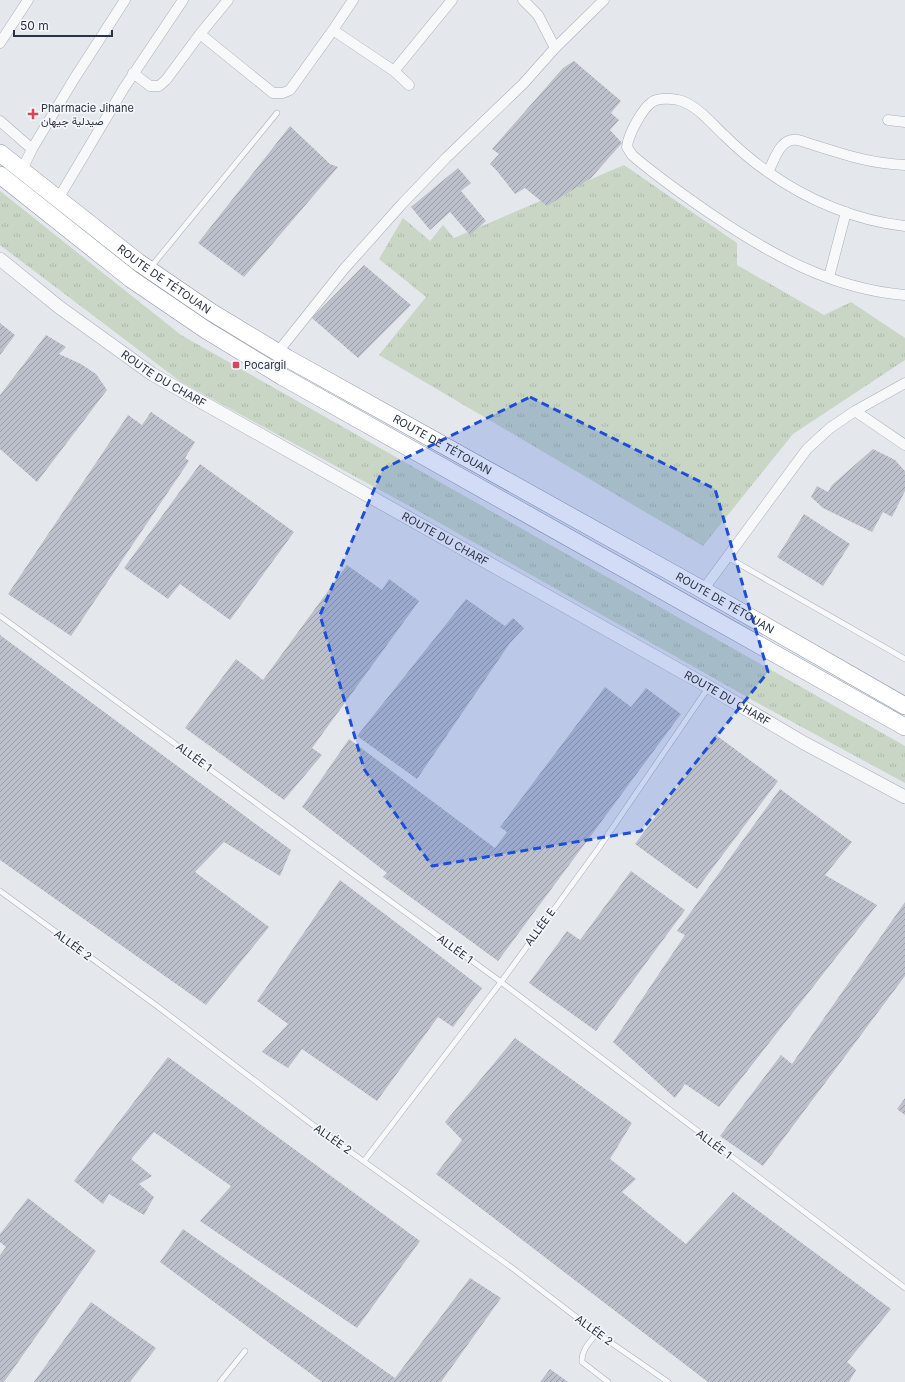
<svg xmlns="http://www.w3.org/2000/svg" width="905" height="1382" viewBox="0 0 905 1382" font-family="Inter,Vazirmatn,sans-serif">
	<defs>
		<pattern id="grass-tufts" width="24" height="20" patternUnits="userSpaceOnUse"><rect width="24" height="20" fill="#c9d6c5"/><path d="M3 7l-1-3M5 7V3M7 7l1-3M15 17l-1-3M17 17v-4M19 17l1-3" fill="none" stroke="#adb8ab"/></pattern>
		<pattern id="building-hatch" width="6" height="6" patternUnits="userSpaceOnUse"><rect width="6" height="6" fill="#bbc0ca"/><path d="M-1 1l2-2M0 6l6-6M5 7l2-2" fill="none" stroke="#989da6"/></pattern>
	</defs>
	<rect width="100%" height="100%" fill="#e4e7ec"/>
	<path fill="url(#grass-tufts)" d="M624 165 737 243V265L824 315 851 302 905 338V360L793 434 703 546 379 355 426 297 379 259 403 218 430 241 443 225 454 238Z
		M0 191 181 335 905 746V783L763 706 413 508 181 382 0 245Z"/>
	<path fill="url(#building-hatch)" d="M574 61 621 101 611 113 619 120 610 130 622 143 591 178 547 206 525 188 515 194 497 171 490 164 499 154 492 149 563 68Z
		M290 126 330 164 338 167 244 277 198 243Z
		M458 168 471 183 461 191 486 221 470 235 450 212 430 230 411 207Z
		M364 265 411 305 358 358 312 318Z
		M0 323 15 335 0 355Z
		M46 335 66 347 59 354 81 364 96 374 107 390 37 482 0 449V395Z
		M151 412 195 442 185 458 189 461 71 636 8 594 128 415 142 425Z
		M873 449 895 460 905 471V491L892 517 883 512 872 532 823 508 811 497 817 486 828 492 832 485Z
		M200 464 294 532 230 620 180 584 168 599 124 568Z
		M804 514 850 544 823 586 777 557Z
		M347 565 382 590 389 579 419 601 312 748 322 755 284 800 185 728 236 659 263 680Z
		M466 599 505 626 513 618 524 628 510 643 417 779 357 736Z
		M0 635 291 850 280 876 224 842 195 872 269 927 206 1005 0 860Z
		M605 687 631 707 646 688 681 714 498 961 383 877 387 873 302 807 349 739 495 848 507 832 500 827Z
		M716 735 778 781 697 889 635 844Z
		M780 789 852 842 825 875 877 905 719 1107 685 1084 675 1098 613 1042 685 935 677 931Z
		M631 871 685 910 596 1031 529 983 567 931 580 940Z
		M340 880 482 988 453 1027 438 1017 377 1101 302 1049 288 1068 262 1052 288 1024 257 1001Z
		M905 902V976L763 1166 720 1136 781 1055 792 1064Z
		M515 1038 632 1123 610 1159 636 1179 622 1192 686 1244 733 1192 891 1309 847 1362 856 1370 849 1382H708L436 1174 462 1140 445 1122Z
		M168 1057 420 1241 357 1328 200 1221 231 1186 154 1132 131 1159 152 1176 139 1184 154 1197 144 1215 109 1194 103 1204 74 1181Z
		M905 1098V1115L897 1109Z
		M28 1198 96 1251 4 1382H0V1255L6 1247 0 1242V1234Z
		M183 1229 395 1378 470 1278 501 1298 441 1382H322L160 1262Z
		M91 1302 156 1348 130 1382H34Z
		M550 1369 568 1382H540Z"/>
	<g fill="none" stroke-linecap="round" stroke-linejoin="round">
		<g stroke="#a9aeb7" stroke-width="6">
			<path id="service" d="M151 267 277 113
				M727 557 905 659
				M0 616 501 982 905 1288
				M0 891 161 1009 309 1122 515 1270 597 1333 668 1382
				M364 1161 501 982 598 849 708 688
				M597 1333C590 1342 581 1350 582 1362L608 1382
				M220 1382 245 1351"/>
		</g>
		<g stroke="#a9aeb7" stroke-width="11">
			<path id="minor" d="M228 0 200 34 273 93H283L290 90 333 30
				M353 0 333 30 394 71 409 85
				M523 0 538 15 555 48
				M0 43 28 0
				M394 71 452 0
				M133 73 150 86H159L166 80 200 34
				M888 120 905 122
				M0 121 32 149 22 170
				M32 149 74 79 125 0
				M768 172C775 159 780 137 798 140 834 151 867 164 905 165
				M58 199 124 88 183 0
				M905 226C857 221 807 200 768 172 752 161 737 148 724 135 711 123 696 104 678 100 671 98 658 98 652 102 642 109 628 135 627 147L632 155C655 175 682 194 708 212 768 253 831 289 905 295
				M829 277 846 212
				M277 353 344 269 402 204 446 158 523 84 555 48 604 0
				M855 411 905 445
				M703 590 807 449 830 428 855 411 905 383"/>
		</g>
		<g stroke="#a9aeb7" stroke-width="14">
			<g id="tertiary">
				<path id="s1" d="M0 259 59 307 152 374 709 687 804 743 905 797"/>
			</g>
		</g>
		<g stroke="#8b94a3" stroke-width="18">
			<g id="trunk">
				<path id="s2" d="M0 153 138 262 211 312 287 358 703 590 905 706"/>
				<path d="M0 175 131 279 206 330 283 377 905 727"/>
			</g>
		</g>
		<use href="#service" stroke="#f7f8fa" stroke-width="5"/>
		<use href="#minor" stroke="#f7f8fa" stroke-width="10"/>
		<use href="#tertiary" stroke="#f7f8fa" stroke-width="13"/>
		<use href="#trunk" stroke="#fff" stroke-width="17"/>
	</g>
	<path fill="#1d4ed8" fill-opacity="0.2" stroke="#1d4ed8" stroke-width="3" stroke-dasharray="8 5" stroke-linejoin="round" d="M530 397 715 489 768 672 641 831 432 866 364 769 320 615 383 469Z"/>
	<g fill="#d1495b" stroke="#f4f6f9" stroke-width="1.5">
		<path d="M31 108h4v4h4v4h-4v4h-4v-4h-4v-4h4z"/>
		<rect x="232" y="361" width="8" height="8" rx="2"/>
	</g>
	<g text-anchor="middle" stroke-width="3.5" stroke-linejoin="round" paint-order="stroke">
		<g font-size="11" fill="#2b3445" stroke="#f4f6f9" text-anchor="start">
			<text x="41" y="112">Pharmacie Jihane<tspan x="41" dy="13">صيدلية جيهان</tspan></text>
			<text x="244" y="369">Pocargil</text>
		</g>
		<g font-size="11" fill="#2b3445" stroke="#f4f6f9">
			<text dy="4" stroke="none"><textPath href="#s2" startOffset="207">ROUTE DE TÉTOUAN</textPath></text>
			<text dy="4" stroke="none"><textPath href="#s1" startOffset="203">ROUTE DU CHARF</textPath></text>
			<text dy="4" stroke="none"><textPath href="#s2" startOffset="531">ROUTE DE TÉTOUAN</textPath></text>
			<text dy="4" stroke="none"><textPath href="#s1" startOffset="527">ROUTE DU CHARF</textPath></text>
			<text dy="4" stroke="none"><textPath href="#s2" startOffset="855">ROUTE DE TÉTOUAN</textPath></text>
			<text dy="4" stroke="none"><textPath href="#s1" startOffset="851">ROUTE DU CHARF</textPath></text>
			<text transform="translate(194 757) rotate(36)" y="4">ALLÉE 1</text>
			<text transform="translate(540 927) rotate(-54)" y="4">ALLÉE E</text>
			<text transform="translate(73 945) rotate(36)" y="4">ALLÉE 2</text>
			<text transform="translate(455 949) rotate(36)" y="4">ALLÉE 1</text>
			<text transform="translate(333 1139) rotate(35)" y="4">ALLÉE 2</text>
			<text transform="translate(714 1144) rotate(37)" y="4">ALLÉE 1</text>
			<text transform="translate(594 1330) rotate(36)" y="4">ALLÉE 2</text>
		</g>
	</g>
	<path d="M14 30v6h98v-6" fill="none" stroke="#2b3445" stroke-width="2"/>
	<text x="20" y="30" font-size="12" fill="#2b3445" stroke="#f4f6f9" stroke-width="3" paint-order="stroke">50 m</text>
</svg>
